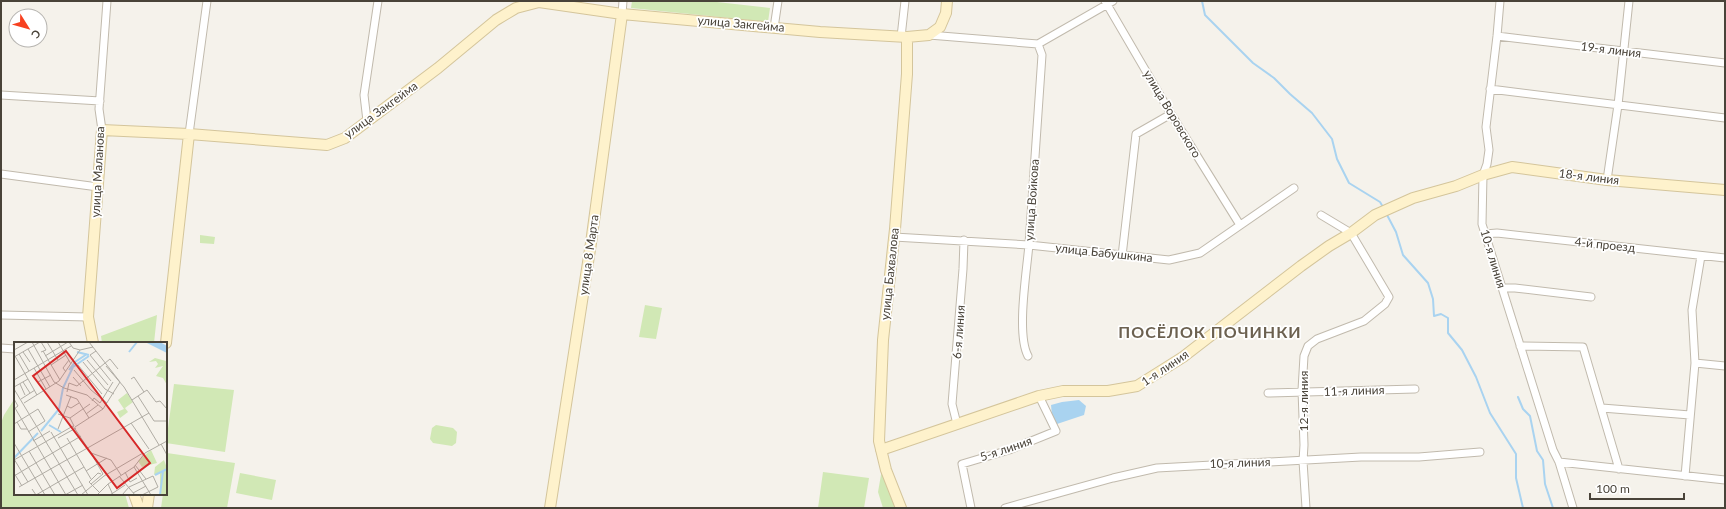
<svg xmlns="http://www.w3.org/2000/svg" width="1726" height="509" viewBox="0 0 1726 509" font-family="Lato,sans-serif">
	<rect width="100%" height="100%" fill="#f5f2eb"/>
	<path fill="#d1e8b5" d="M632 1H708L770 8 768 22 631 8Z
		M200 235 215 237 214 244 200 243Z
		M645 305 662 308 656 339 639 337Z
		M157 315 154 343H102L101 336Z
		M174 384 234 390 225 452 166 443Z
		M15 398V494H125L129 508H1V423L4 415Z
		M436 425 453 428 457 432 456 443 452 446 433 443 430 439 432 428Z
		M167 453 235 463 227 508H161L163 494H166Z
		M882 469 895 508H883L878 492Z
		M823 472 869 478 864 508H818Z
		M240 473 276 480 272 500 236 493Z"/>
	<path fill="#a9d3f0" d="M1079 400 1086 406 1084 415 1057 424 1052 415 1051 405 1062 402Z"/>
	<g fill="none" stroke-linecap="round" stroke-linejoin="round">
		<path stroke="#a9d3f0" stroke-width="2" d="M1202 1 1205 15 1253 63 1274 78 1290 94 1312 113 1332 139 1337 159 1349 183 1380 202 1383 207
			M1386 213 1396 232 1403 255 1428 283 1433 299 1434 316 1441 314 1448 318V333L1462 350 1476 377 1490 413 1516 454V478L1523 508
			M1518 397 1523 409 1530 416 1537 451 1543 460 1545 484 1553 508"/>
		<g stroke="#c1baad" stroke-width="9">
			<path id="street" d="M1105 1 1171 114 1240 225
				M1500 1 1497 36 1486 127 1489 150 1487 164 1483 175 1482 224 1553 450 1559 462 1573 508
				M622 14 623 1
				M774 28 778 1
				M929 35 1038 44 1113 1
				M1497 36 1725 63
				M901 37 905 1
				M1490 89 1725 118
				M1 95 100 101
				M367 121 364 95 378 1
				M102 130 99 109 107 1
				M189 134 207 1
				M1 174 98 187
				M1607 180 1618 105 1629 1
				M1485 234 1497 233 1725 258
				M894 237 1029 245 1169 260 1200 253 1294 188
				M1122 256 1136 134 1171 114
				M1502 288H1515L1591 297
				M1 315 88 317
				M1520 346 1583 347 1619 469
				M1 348 15 349
				M1028 356C1016 334 1027 270 1029 244 1033 181 1038 118 1042 55L1038 44
				M1695 363 1725 366
				M1268 393 1415 389
				M1602 408 1690 415
				M957 424 952 404 963 269 964 240
				M1559 462 1725 480
				M1685 476 1695 363 1692 310 1701 256
				M971 508 962 464 1009 450 1056 431 1039 396
				M1005 508 1113 478 1157 468 1361 457H1419L1480 452
				M1306 508 1303 461 1304 445 1302 390 1304 356 1308 346 1317 339 1364 321 1385 304 1389 297 1351 233 1321 215"/>
		</g>
		<g stroke="#d4c59b" stroke-width="12">
			<path id="secondary" d="M93 343 88 317 102 130 189 134 327 145 345 138 438 68 496 20 516 8 539 2 622 14 820 32 907 37 929 35 940 27 946 13 947 1
				M166 343 189 134
				M881 450 1039 396 1063 391H1108L1137 386 1183 357 1301 266 1329 246 1351 233 1375 215 1413 198 1456 186 1483 175 1512 167 1607 180 1725 190
				M134 494 139 508
				M147 508 149 494
				M550 508 591 243 622 14
				M901 508 886 470 879 441 883 340 895 229 907 74V37"/>
		</g>
		<use href="#street" stroke="#fff" stroke-width="7"/>
		<use href="#secondary" stroke="#fef2cc" stroke-width="10"/>
	</g>
	<g text-anchor="middle" stroke-width="3.5" stroke-linejoin="round" paint-order="stroke">
		<g font-size="12" fill="#494339" stroke="#fff">
			<text transform="translate(741 24) rotate(5)" y="4">улица Закгейма</text>
			<text transform="translate(1611 50) rotate(7)" y="4">19-я линия</text>
			<text transform="translate(381 110) rotate(-36)" y="4">улица Закгейма</text>
			<text transform="translate(1172 114) rotate(59)" y="4">улица Воровского</text>
			<text transform="translate(98 172) rotate(-87)" y="4">улица Маланова</text>
			<text transform="translate(1589 177) rotate(7)" y="4">18-я линия</text>
			<text transform="translate(1032 200) rotate(-86)" y="4">улица Войкова</text>
			<text transform="translate(1605 245) rotate(6)" y="4">4-й проезд</text>
			<text transform="translate(1104 253) rotate(6)" y="4">улица Бабушкина</text>
			<text transform="translate(589 255) rotate(-82)" y="4">улица 8 Марта</text>
			<text transform="translate(1493 259) rotate(73)" y="4">10-я линия</text>
			<text transform="translate(890 274) rotate(-84)" y="4">улица Бахвалова</text>
			<text transform="translate(959 332) rotate(-86)" y="4">6-я линия</text>
			<text transform="translate(1165 368) rotate(-34)" y="4">1-я линия</text>
			<text transform="translate(1354 391) rotate(-2)" y="4">11-я линия</text>
			<text transform="translate(1304 401) rotate(-90)" y="4">12-я линия</text>
			<text transform="translate(1006 449) rotate(-19)" y="4">5-я линия</text>
			<text transform="translate(1240 463) rotate(-2)" y="4">10-я линия</text>
		</g>
		<g font-size="16" font-weight="bold" letter-spacing="1" fill="#6c6150" stroke="#fff">
			<text x="1210" y="338">ПОСЁЛОК ПОЧИНКИ</text>
		</g>
	</g>
	<g transform="translate(14 342)">
		<rect width="153" height="153" fill="#f5f2eb"/>
		<path d="M141 16 152 19 153 43 149 36 142 34 149 24 141 26 144 22 142 19 135 20ZM113 51 119 60 111 66 114 70 106 76 103 70 110 67 104 58ZM137 108 143 121 128 125 124 119ZM150 118 153 126 140 133 141 125ZM153 127V153H146V131Z" fill="#d1e8b5"/>
		<path d="M131 0H146L153 4V11Z" fill="#a9d3f0"/>
		<path fill="none" stroke="#a9d3f0" stroke-width="2" d="M63 10 75 13M115 10 123 0M55 28 61 20 73 12M35 83 47 90M27 89 45 67 49 46 59 25 75 14M0 116 24 91M141 133 153 127M146 153 149 129"/>
		<path fill="none" stroke="#b0aca4" stroke-width="1" d="M18 0 40 40 50 46 73 53 89 67M33 0 44 18M44 0 57 22M55 0 59 6 66 8M75 0 106 40M14 7 36 45M0 8 14 0M29 9 46 38M82 9 76 13 97 39M9 10 16 20M27 10 32 8 27 0M5 12 15 29M1 14 23 53M31 14 54 0M0 15 26 0M73 18 94 43M69 20 91 47 100 52M37 23 52 13M64 23 88 52M92 24 110 45 145 103M20 26 32 47M60 28 77 48 93 61M52 30 49 26 55 18M59 35 67 44M117 37 120 35 130 50M0 38 57 4M9 40 16 51M24 40 37 33M6 42 11 53M0 45 14 37M0 47 64 153M53 50 55 41 63 44 96 17 104 27M52 53 63 57 75 76M124 54 140 79H153M0 57 4 64 0 67M7 57 21 48M118 58 133 48 142 60 146 59 153 67M78 59 80 56 86 61 99 40M10 61 45 39 66 8 79 5M53 64 57 66 65 61M1 66 52 153M44 72 56 76 60 84M72 72 84 63M56 76 76 62M3 80 7 87H13M117 81 135 107M0 82 24 67 31 79 14 90M61 85 89 67 106 40M44 87 57 54M37 90 74 153M44 96 62 86M53 96 77 137M19 99 36 89M0 101 31 153M147 102 153 113M15 109 41 153M77 111 89 132M0 117 14 140M0 118 59 84 77 111 97 118 107 133M121 123 132 137M120 125 137 153M72 129 93 116M111 130 116 140 123 136M0 131 8 144M0 134 67 94M105 134 121 153M77 142 89 132M94 142 99 153M5 145 135 71M18 147 22 153 70 125M85 150 75 140 84 131 87 132M119 151 132 144M51 153 69 143M67 153 90 134 129 111M83 153 94 142 120 125 131 111 153 99M96 153 111 143M108 153 115 145 139 134 144 145 128 153"/>
		<path fill="#d62828" fill-opacity="0.15" stroke="#d62828" stroke-width="2" d="M52 9 136 121 103 146 19 34Z"/>
		<rect width="153" height="153" fill="none" stroke="#494339" stroke-width="2"/>
	</g>
	<rect width="1726" height="509" fill="none" stroke="#494339" stroke-width="4"/>
	<g transform="translate(28 28) rotate(127)"><circle r="19" fill="#ffffff" stroke="#b6b4b0"/>
	<path d="M0-3L7 15L0 10L-7 15Z" fill="#f74120"/>
	<text y="-6" font-size="11" font-weight="bold" text-anchor="middle" fill="#494339">С</text>
	</g>
	<path d="M1590 493v6h94v-6" fill="none" stroke="#494339" stroke-width="2"/>
	<text x="1596" y="493" font-size="12" fill="#494339" stroke="#ffffff" stroke-width="3" paint-order="stroke">100 m</text>
</svg>
